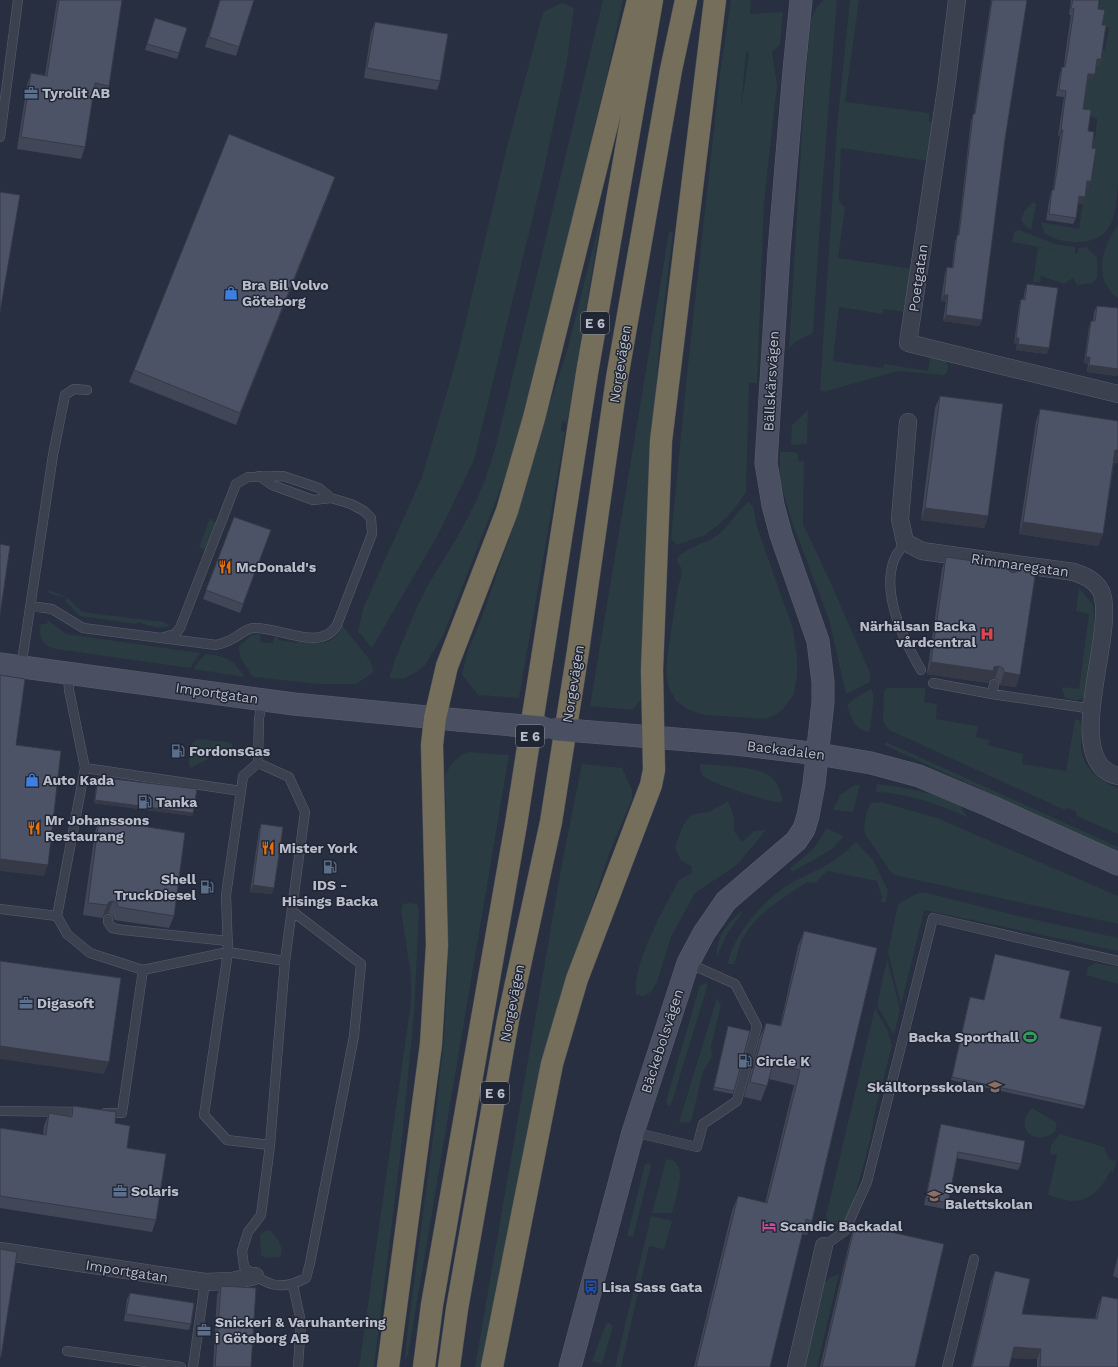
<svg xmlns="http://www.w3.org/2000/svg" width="1118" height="1367" viewBox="0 0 1118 1367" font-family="'Work Sans',sans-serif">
	<rect width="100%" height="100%" fill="#282f40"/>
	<path fill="#2a3b41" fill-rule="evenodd" d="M603 0H623L607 75 593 132 581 194 526 411 504 480 443 636 425 665 418 671 403 679 389 678 396 657 417 607 429 583 458 536 475 503 485 480 495 449Z
		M731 0H751L750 14 783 12 780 44 772 52 777 85 764 203 757 383H749L746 492 736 507 721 523 705 535 677 545 671 539 687 374 720 74ZM746 51 749 54 741 108Z
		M824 0H837L822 191 813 333 795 342 789 348 804 98 811 19 817 7Z
		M850 0H859L845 102 929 113V121L935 122 929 161 841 148 839 197V201L845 208 838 258 913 269 907 312 883 309V314L839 307 833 361 883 368 884 364 928 371 930 358 944 359 948 365 947 372 944 375 898 371 824 392 820 390 837 127Z
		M1100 0H1118V182C1116 214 1115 244 1073 242 1063 241 1052 239 1044 233L1041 222 1079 229 1085 188H1090L1096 155 1091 154 1093 139H1095L1097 119 1090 115 1070 112 1087 80 1093 81 1095 66H1099L1102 50H1105L1109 28 1102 27 1098 14Z
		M562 3 574 8 567 61 542 179 474 460 439 533 372 648 358 631 364 606 422 477 458 354 507 147 543 12Z
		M1032 203H1035L1036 205 1031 230 1025 226 1021 220 1025 210Z
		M602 212 567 423 562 420 561 431 565 432 519 698 478 695 462 675 468 650 481 620 516 518 542 426 567 351Z
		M1118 225V298C1092 281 1102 246 1118 225Z
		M1019 230 1055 244 1075 247V253H1078V248L1086 247 1097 257V278L1093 283 1077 285 1073 278 1064 284 1041 276 1040 282H1033L1038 247 1057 250 1012 242 1014 232Z
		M669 232H673L659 348 646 530 641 699 633 710 590 706Z
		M808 410 807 444 791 445 792 425Z
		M780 452H794L798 454V461H804L803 524 830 581 870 673V682L846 694 829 619 793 525 780 480Z
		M749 502 753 506 757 527 793 629 797 657V675L794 694 783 709 775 715 765 719 704 715 687 709 676 701 669 688 666 673 667 658 678 586C682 576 684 570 677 561V558C687 547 704 544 716 536 729 527 738 509 749 502Z
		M210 518 216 523 207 551 199 547Z
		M1079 588 1093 605 1094 615V630L1085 696C1081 701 1071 701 1065 697L1062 689 1063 687 1079 689 1089 614 1076 611Z
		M49 590 68 598 82 612 163 622 170 625C163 630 146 626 139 622L136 624 80 616 65 601 67 598 48 593Z
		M49 621 66 634 200 653 190 668 56 649C42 645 38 638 41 624H46Z
		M342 625 370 660 374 672 356 684H319L253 677 240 657 239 646 252 635 260 634 261 642 273 643 274 637H277L279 640 296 643 298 641C318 643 334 648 342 625Z
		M205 654C226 656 233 659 245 677L193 669Z
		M887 688H926L924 702 937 704 936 719 978 726 976 737 989 740 988 745 1023 754 1022 764 1066 771 1075 719 1079 720C1084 728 1081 739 1081 748 1083 768 1100 782 1118 788V834L1077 816 1076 811 1068 808 1065 810 889 730 883 722 884 690Z
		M871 689 874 696 870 730 868 732C854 728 851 718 847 705L855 698Z
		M199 739 228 742 232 744V748L224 751 222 749 206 755 208 759 191 768 189 765C190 755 188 742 199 739Z
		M886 742 1118 847V852L884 745Z
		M469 752 509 755 408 1355 405 1360 406 1344 435 1121 444 1037 448 970 445 777C448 766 458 755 469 752Z
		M582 764 622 768 632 790V799L609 854 584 930 481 1367H475L561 869Z
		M700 764C719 766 756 765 771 777 778 783 781 792 783 802 775 805 710 783 703 776 700 772 700 768 700 764Z
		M877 784C904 787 937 793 961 805L963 812 969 818C940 805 908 793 876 792Z
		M855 785H860L853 812 833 810 840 795Z
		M728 801 734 817V831L742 842 754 831 766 830 737 865 695 893 671 937 657 982 651 992 643 996 636 995C632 964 664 908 679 880L692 873V866L681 861 675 847 683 825 691 815 711 811Z
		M881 802 937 818 1118 896V924L895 875 890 871 865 834C863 826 866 810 871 803Z
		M826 828 844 836 831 850 792 872 790 868C807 854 816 850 826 828Z
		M856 842 873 860 888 891 886 902H881L882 897 877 881 827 871 815 883 808 882 803 885C780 899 757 914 743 938 738 946 738 956 734 964H728C732 935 764 900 788 885 814 870 834 865 856 842Z
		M918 893H927L1014 915 1118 938V951L924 910 901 1006 888 952 898 904Z
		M409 903 417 904 419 912 414 1015 400 1158 374 1367H359L411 1002V975L401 910 403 904Z
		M741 911 742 913 727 934 717 956C716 936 727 925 741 911Z
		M887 959 900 1009 894 1035 877 1006Z
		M1095 963 1118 967V984L1086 975 1088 967Z
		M707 983V987L675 1092 671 1105 668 1106 666 1101 700 985Z
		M717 998 721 1005 711 1046 712 1057 703 1071 692 1118 689 1123 679 1122Z
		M875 1008 888 1031 892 1046 876 1107 870 1140 849 1218 843 1226 828 1221 826 1216Z
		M1032 1108 1057 1123 1055 1132C1034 1148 1013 1127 1032 1108Z
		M1060 1134 1104 1147 1109 1159 1117 1161 1113 1172 1110 1171C1104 1186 1091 1201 1073 1201 1065 1201 1056 1197 1048 1195L1057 1155 1050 1154 1051 1145Z
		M669 1159C690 1164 675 1198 672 1213H652L666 1160Z
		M650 1163 651 1166 633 1237 627 1236 645 1164Z
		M651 1216 672 1221 664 1249 649 1246 621 1367H615Z
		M266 1230 271 1231C277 1239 285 1246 280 1257L265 1258 261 1255 260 1235Z
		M839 1274 817 1367H799L820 1289 829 1278Z
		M607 1322 612 1325V1330L602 1364 592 1361Z"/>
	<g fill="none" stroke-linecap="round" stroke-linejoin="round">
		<g stroke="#5a5f6d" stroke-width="10">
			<path id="lane" d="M0 137 18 0
				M259 476 272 485 313 500 331 498
				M905 542C902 548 896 554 894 560 881 595 904 641 921 670
				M31 606 52 609 83 628 216 645C220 644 224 643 228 641 236 638 245 629 253 628 278 626 321 653 337 625L372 534 371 518 364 511 351 504 331 498 319 488 283 476 248 477 236 484 180 628 175 634 161 638
				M21 668 53 455 65 395 74 389 87 390
				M68 674 69 690 85 768 241 791
				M933 683 992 694 1093 709
				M992 694 994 684
				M258 763 289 777 305 812 285 961 228 952 226 895 241 791 243 776 258 763 259 718 263 700
				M0 909 57 916 85 768
				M57 916 67 934 90 953 143 970 122 1113H105
				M108 919V922L112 928 123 930 228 941
				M143 970 228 952 204 1115 227 1140 270 1145 261 1215 248 1232 242 1251 244 1267C266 1285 280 1292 306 1278L310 1263 354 1036 361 964 292 911
				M0 1111 83 1112
				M633 1132 697 1147 703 1124 737 1101 757 1026 735 984 688 963
				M270 1145 285 961
				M824 1246 845 1231 867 1182 933 918 1118 961
				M293 1285 301 1322 298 1367
				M67 1351 181 1367
				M193 1367 205 1282
				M947 1367 974 1259"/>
		</g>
		<g stroke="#5a5f6d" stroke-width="18">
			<path id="street" d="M957 0 946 89 908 343 1118 394
				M908 422 900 519 905 542 922 551 1074 572C1085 576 1095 580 1101 591 1118 631 1058 763 1118 776
				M0 1251 205 1282 232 1281 255 1276
				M796 1367 824 1246"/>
		</g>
		<g stroke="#5a5f6d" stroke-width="23">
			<path id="secondary" d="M0 664 294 704 458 720
				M616 734 736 744 818 754 871 763 919 776 990 806 1118 864
				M570 1367 633 1132 688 963 704 933 726 901 796 841 804 829 808 816 814 784 823 702V682L818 641 781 535 773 505 766 463 779 251 794 71 801 0"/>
		</g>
		<g stroke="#474c5a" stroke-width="23">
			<path id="highway" d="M388 1367 431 1044 437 945 432 745 435 718 447 666 507 511 534 418 638 0
				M424 1367 432 1305 516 824 587 373 652 0
				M449 1367 457 1309 508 1020 551 822 578 651 617 378 671 70 686 0
				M492 1367 552 1064 577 979 651 785 654 770 652 670 661 441 715 0"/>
		</g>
		<use href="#lane" stroke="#3c4150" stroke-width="9"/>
		<use href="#street" stroke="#3c4150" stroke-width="17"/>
		<use href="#secondary" stroke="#4a5062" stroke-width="22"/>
		<use href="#highway" stroke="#756e5a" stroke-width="22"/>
		<g stroke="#5a5f6d" stroke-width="23" stroke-linecap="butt">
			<path id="secondary-bridge" d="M458 720 545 728
				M555 729 616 734"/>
		</g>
		<use href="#secondary-bridge" stroke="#4a5062" stroke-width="22"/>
	</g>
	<path fill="#424758" d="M57 0H122L109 86 105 98 93 96 85 147 81 159 17 149 27 85 31 73 45 75Z
		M220 0H254L236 56 205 47Z
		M991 0H1027L1005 139 982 320 979 326 943 321 946 302 941 301 945 273 947 267H952L955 241 958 235 971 120 974 114Z
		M1071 0H1099L1098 9 1102 25 1101 59 1099 66 1096 65 1092 81 1087 80 1083 109 1092 148 1091 181 1089 188 1086 187 1082 204 1078 203 1076 218 1073 224 1046 220 1050 196 1052 190H1053L1060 136H1058L1064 97 1056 96 1060 73 1062 67H1064L1065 56 1071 15H1069Z
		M155 18 179 53 177 59 145 50Z
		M375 22 440 81 437 90 364 78 371 32Z
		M331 189 236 425 129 382 134 370Z
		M1027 284 1047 354 1016 350 1017 344H1014L1019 306 1021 299 1023 300 1025 290Z
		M1097 306 1118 308V373L1117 376 1087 372 1088 364 1084 363 1089 327 1091 321H1093L1094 312Z
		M940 396 988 516 984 528 921 520 935 408Z
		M1040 409 1118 421V463H1114L1103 534 1098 546 1019 534 1036 421Z
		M234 517 271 530 240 613 203 599Z
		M946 557 1016 687 1000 685 998 680 995 678 990 680 988 683 927 674 942 569Z
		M98 777 193 813 192 816 94 803 97 780Z
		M99 819 174 916 169 928 114 920 113 916 108 913 105 914 102 918 83 915 95 832Z
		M261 824 272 894 250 892 259 830Z
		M804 931 812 1221 807 1235 802 1234 770 1367H694L732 1211 738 1196 765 1203 794 1085 769 1079 761 1101 744 1097 760 1037 766 1023 780 1026 798 946Z
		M995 954 1060 1018 1085 1106 1083 1109 951 1080 969 1000 970 997 984 1000Z
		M728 1026 734 1091 733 1094 713 1090Z
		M73 1106 115 1123 127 1148 156 1220 152 1232 0 1208V1128L43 1135 44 1126 49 1113 69 1117Z
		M941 1124 1021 1164 1018 1170 957 1158 948 1203 945 1209 924 1205 939 1130Z
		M855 1224 915 1367H820L851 1236Z
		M1118 1256V1278L1113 1276Z
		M995 1271 1022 1314 1095 1319 1098 1306 1102 1296 1118 1367H1037V1359L1012 1358 1009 1367H971L991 1281Z
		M221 1286 251 1367H213L217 1295Z
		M130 1293 191 1324 189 1330 124 1321 127 1299Z"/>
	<path fill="#363a47" d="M1097 59H1101L1099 66 1095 65Z
		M1088 74H1095L1092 81 1086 80Z
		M1061 130H1063L1060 136H1058Z
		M335 177 331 189 236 425 240 413Z
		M1087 181H1091L1089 188 1085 187Z
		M1079 196 1085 197 1082 204 1076 203Z
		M944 295H948L946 302 941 301Z
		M946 315 982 320 979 326 943 321Z
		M1016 338H1019L1017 344H1014Z
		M1018 344 1049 348 1047 354 1016 350Z
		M1086 357H1090L1088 364 1084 363Z
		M1089 365 1118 369V373L1117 376 1087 372Z
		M1115 450H1118V463L1111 462Z
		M925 508 988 516 984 528 921 520Z
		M1023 522 1103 534 1098 546 1019 534Z
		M931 662 994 667 999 666 995 678 990 680 988 683 927 674Z
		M1004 672 1020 675 1016 687 1000 685Z
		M95 800 193 813 192 816 94 803Z
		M0 859 48 865 44 876 0 871Z
		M253 885 274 888 272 894 250 892Z
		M113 901 108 913 105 914 102 918 107 905 109 902Z
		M0 1046 109 1062 104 1074 0 1059Z
		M1014 1347 1041 1349 1037 1359 1010 1358Z"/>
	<path fill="#4d5366" stroke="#363a47" d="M59 0H122L109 86 95 83 85 147 21 137 31 73 47 76Z
		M220 0H254L239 47 209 37Z
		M992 0H1027L1005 139 982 320 946 315 948 295H944L947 267 953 268 957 235H959L973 114H975Z
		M1073 0H1099L1098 9 1105 10 1102 25H1106L1101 59H1097L1095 74H1088L1083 109 1091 110 1088 131 1094 132 1092 148 1096 149 1091 181H1087L1085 197 1079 196 1076 218 1049 214 1052 190H1054L1063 130H1061L1066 91 1059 90 1062 67H1065L1068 50 1074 9 1071 8Z
		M155 18 187 28 179 53 147 44Z
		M375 22 448 34 440 81 367 68Z
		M229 134 335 177 240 413 134 370Z
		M0 192 20 195 0 312Z
		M1027 284 1058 288 1049 348 1018 344 1019 338H1016L1021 299 1025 300Z
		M1097 306 1118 308V369L1089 365 1090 357H1086L1091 321H1095Z
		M940 396 1003 404 988 516 925 508Z
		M1040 409 1118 421V450H1115L1103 534 1023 522Z
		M234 517 271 530 243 604 206 590Z
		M0 544 10 546 0 615Z
		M946 557 1008 566 1009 571 1013 573 1018 571 1019 568 1036 570 1020 675 1004 672 1003 668 999 666 994 667 993 671 931 662Z
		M0 675 25 679 16 745 61 751 48 865 0 859Z
		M98 777 197 789 193 813 95 800Z
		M99 819 185 833 174 916 118 907 117 903 113 901 109 902 107 905 88 903Z
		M261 824 283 827 274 888 253 885Z
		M804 931 877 948 812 1221 806 1219 770 1367H696L738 1196 767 1203 800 1070 773 1064 767 1086 750 1082 766 1023 781 1026Z
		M995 954 1070 971 1060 1018 1102 1027 1085 1106 952 1077 970 997 984 1000Z
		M0 961 121 978 109 1062 0 1046Z
		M728 1026 750 1031 734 1091 714 1087Z
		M73 1106 116 1112 115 1123 130 1126 127 1148 166 1154 156 1220 0 1196V1128L46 1135 49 1113 72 1117Z
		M941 1124 1025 1141 1021 1164 958 1152 948 1203 926 1198Z
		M855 1224 944 1244 915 1367H822Z
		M0 1249 17 1252 1 1357H0Z
		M995 1271 1030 1279 1022 1314 1097 1319 1102 1296 1118 1299V1367H1040L1041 1349 1014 1347 1009 1367H972Z
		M221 1286 256 1288 251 1367H215Z
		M130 1293 194 1303 191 1324 126 1314Z"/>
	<defs>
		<g id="office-bare" transform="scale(1.08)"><path d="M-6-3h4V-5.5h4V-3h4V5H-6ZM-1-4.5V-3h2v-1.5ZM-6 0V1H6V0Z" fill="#5c6f8a" stroke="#212635" stroke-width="2.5" paint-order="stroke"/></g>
		<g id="shop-bare" transform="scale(1.08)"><path d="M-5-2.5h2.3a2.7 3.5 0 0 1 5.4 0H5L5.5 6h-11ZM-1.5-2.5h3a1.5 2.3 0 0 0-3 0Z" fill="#3f7fe0" stroke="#212635" stroke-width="2.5" paint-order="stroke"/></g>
		<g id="restaurant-bare" transform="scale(1.08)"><path d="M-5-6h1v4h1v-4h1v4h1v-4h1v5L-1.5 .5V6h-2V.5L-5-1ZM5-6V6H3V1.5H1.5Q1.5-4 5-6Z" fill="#e8710a" stroke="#212635" stroke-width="2.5" paint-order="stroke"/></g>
		<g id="hospital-bare" transform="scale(1.08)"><path d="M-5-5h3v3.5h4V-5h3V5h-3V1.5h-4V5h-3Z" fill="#e0444e" stroke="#212635" stroke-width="2.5" paint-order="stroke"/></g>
		<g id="fuel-bare" transform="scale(1.08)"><path d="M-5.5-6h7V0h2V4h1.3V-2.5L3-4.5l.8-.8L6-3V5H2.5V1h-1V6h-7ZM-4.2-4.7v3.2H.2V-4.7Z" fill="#5c6f8a" stroke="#212635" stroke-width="2.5" paint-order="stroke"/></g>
		<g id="stadium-bare" transform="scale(1.08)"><path d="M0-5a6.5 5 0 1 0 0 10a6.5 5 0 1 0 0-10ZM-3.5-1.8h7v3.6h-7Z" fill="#2e9e5b" stroke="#212635" stroke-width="2.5" paint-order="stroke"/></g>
		<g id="school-bare" transform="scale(1.08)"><path d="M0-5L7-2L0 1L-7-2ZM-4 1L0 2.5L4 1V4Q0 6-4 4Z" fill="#8d6e63" stroke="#212635" stroke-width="2.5" paint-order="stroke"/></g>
		<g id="hotel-bare" transform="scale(1.08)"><path d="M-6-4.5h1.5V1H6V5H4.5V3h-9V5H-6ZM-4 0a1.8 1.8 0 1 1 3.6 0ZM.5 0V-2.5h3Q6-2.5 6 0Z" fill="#d1479c" stroke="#212635" stroke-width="2.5" paint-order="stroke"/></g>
		<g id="bus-bare" transform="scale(1.08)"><path d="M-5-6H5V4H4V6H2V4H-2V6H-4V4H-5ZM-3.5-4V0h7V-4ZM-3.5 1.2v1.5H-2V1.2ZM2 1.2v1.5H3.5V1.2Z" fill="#1a4fb4" stroke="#212635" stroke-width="2.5" paint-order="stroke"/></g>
	</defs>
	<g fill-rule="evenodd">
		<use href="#office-bare" x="31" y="93"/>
		<use href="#shop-bare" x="231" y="293"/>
		<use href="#restaurant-bare" x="225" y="567"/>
		<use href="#hospital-bare" x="987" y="634"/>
		<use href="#fuel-bare" x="178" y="751"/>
		<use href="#shop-bare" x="32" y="780"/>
		<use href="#fuel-bare" x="145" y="802"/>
		<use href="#restaurant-bare" x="34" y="828"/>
		<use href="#restaurant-bare" x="268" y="848"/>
		<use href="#fuel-bare" x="330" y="867"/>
		<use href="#fuel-bare" x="207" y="887"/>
		<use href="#office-bare" x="26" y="1003"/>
		<use href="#stadium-bare" x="1030" y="1037"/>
		<use href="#fuel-bare" x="745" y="1061"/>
		<use href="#school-bare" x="995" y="1087"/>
		<use href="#office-bare" x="120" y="1191"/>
		<use href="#school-bare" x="934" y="1196"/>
		<use href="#hotel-bare" x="769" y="1226"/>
		<use href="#bus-bare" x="591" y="1287"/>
		<use href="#office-bare" x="204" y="1330"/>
	</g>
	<g text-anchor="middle" stroke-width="3" stroke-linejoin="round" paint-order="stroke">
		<g fill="#212635" stroke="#8b909d" stroke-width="1">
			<rect x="581" y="312" width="28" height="22" rx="3"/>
			<rect x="516" y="725" width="28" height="22" rx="3"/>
			<rect x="481" y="1082" width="28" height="22" rx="3"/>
		</g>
		<g font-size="13" font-weight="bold" fill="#b9bdca">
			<text x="595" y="328">E 6</text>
			<text x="530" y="741">E 6</text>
			<text x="495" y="1098">E 6</text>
		</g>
		<g font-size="14" font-weight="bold" fill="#b9bdca" stroke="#212635" text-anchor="start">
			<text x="42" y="98">Tyrolit AB</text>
			<text x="242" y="290">Bra Bil Volvo<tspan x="242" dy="16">Göteborg</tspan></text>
			<text x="236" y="572">McDonald's</text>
			<text x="976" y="631" text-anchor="end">Närhälsan Backa<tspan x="976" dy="16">vårdcentral</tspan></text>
			<text x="189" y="756">FordonsGas</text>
			<text x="43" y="785">Auto Kada</text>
			<text x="156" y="807">Tanka</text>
			<text x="45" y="825">Mr Johanssons<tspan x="45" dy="16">Restaurang</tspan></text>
			<text x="279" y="853">Mister York</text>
			<text x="196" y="884" text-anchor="end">Shell<tspan x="196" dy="16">TruckDiesel</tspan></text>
			<text x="330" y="890" text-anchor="middle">IDS -<tspan x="330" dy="16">Hisings Backa</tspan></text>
			<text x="37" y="1008">Digasoft</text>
			<text x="1019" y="1042" text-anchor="end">Backa Sporthall</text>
			<text x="756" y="1066">Circle K</text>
			<text x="984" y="1092" text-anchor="end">Skälltorpsskolan</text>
			<text x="945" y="1193">Svenska<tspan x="945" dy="16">Balettskolan</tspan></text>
			<text x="131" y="1196">Solaris</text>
			<text x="780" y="1231">Scandic Backadal</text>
			<text x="602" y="1292">Lisa Sass Gata</text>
			<text x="215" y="1327">Snickeri &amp; Varuhantering<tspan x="215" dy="16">i Göteborg AB</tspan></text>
		</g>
		<g font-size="14" fill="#b9bdca" stroke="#212635">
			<text transform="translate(918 278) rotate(-82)" y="5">Poetgatan</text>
			<text transform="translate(620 364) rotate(-81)" y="5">Norgevägen</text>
			<text transform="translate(771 381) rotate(-87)" y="5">Bällskärsvägen</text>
			<text transform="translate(1020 565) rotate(8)" y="5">Rimmaregatan</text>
			<text transform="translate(573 684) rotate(-81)" y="5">Norgevägen</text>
			<text transform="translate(217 693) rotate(8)" y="5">Importgatan</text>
			<text transform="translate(786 750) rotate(7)" y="5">Backadalen</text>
			<text transform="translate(512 1003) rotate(-79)" y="5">Norgevägen</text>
			<text transform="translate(662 1041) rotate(-72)" y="5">Bäckebolsvägen</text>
			<text transform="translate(127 1271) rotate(9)" y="5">Importgatan</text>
		</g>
	</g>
</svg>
